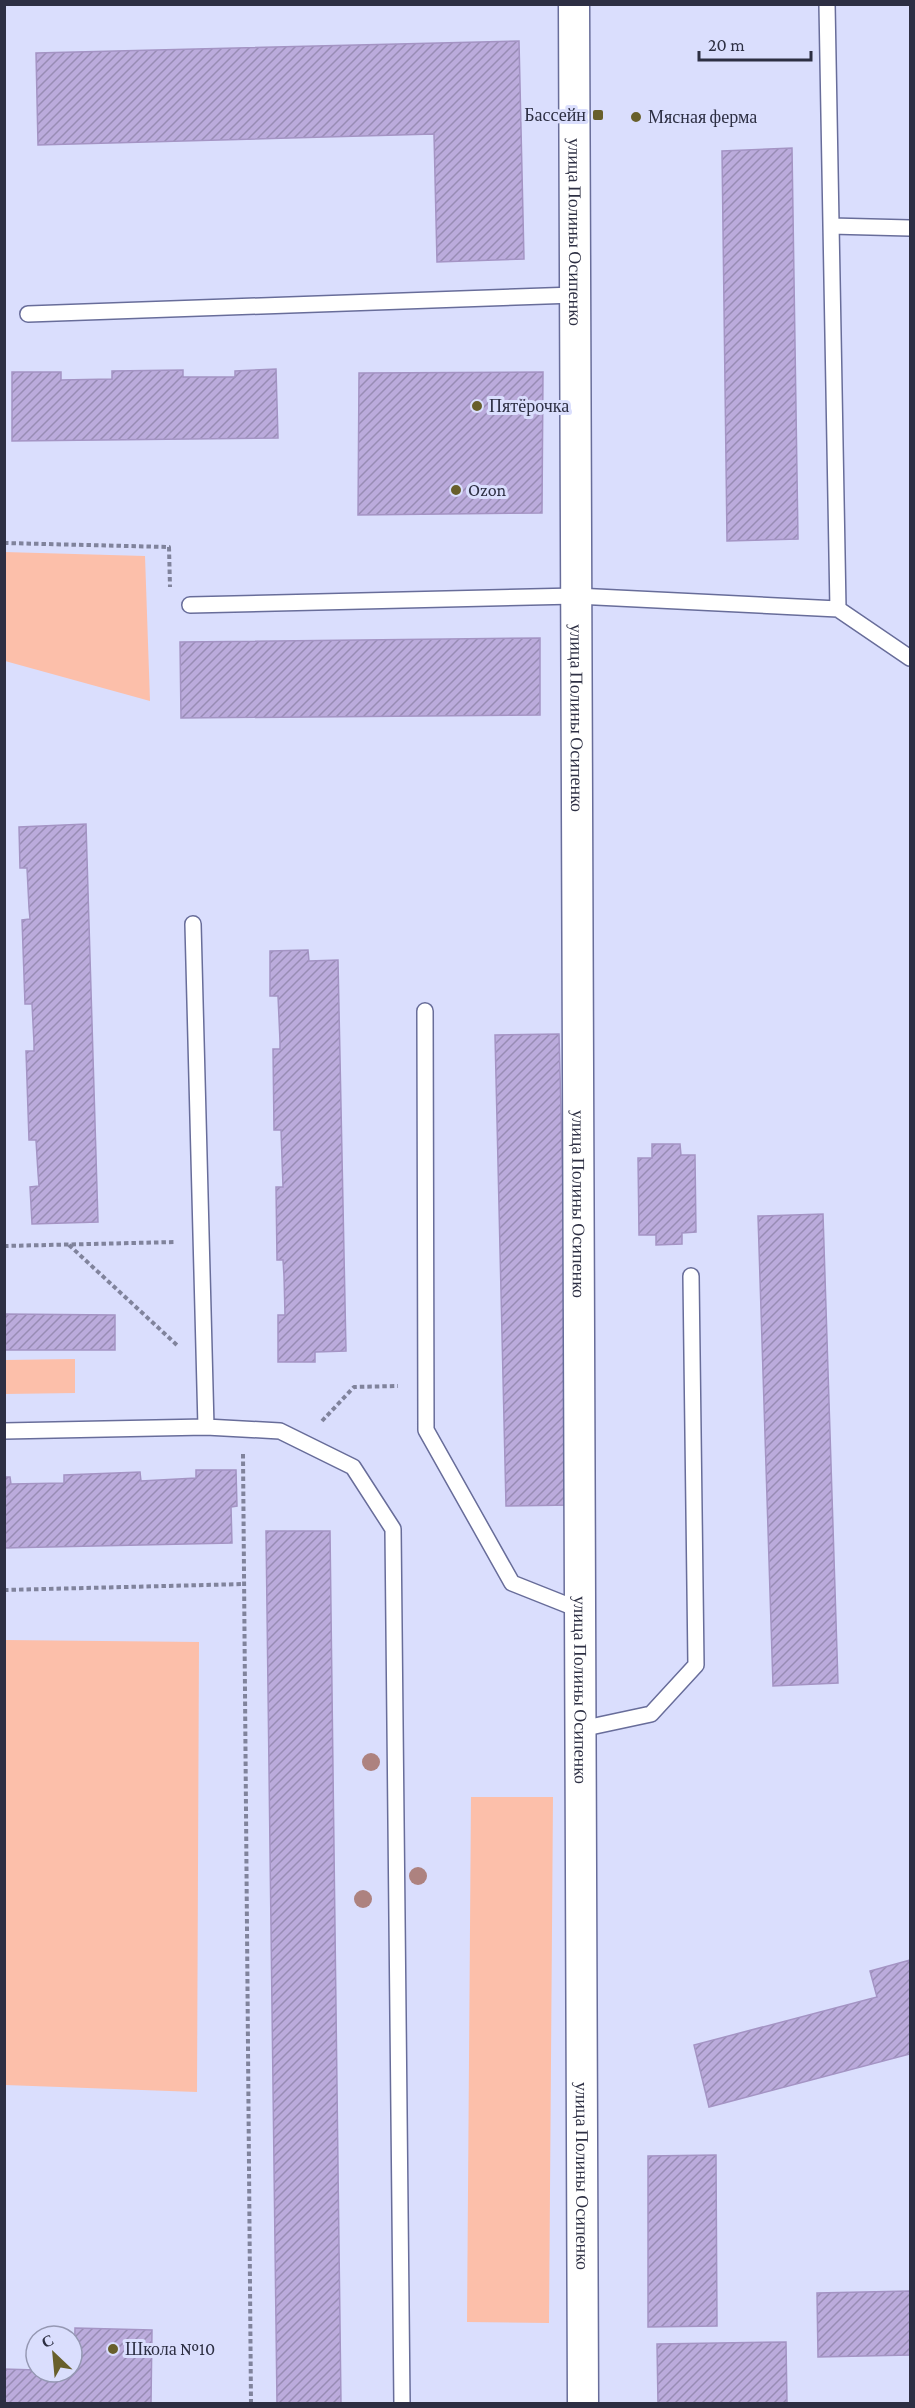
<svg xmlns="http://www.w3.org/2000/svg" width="915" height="2408" viewBox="0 0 915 2408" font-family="'Crimson Pro',serif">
	<defs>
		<pattern id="building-hatch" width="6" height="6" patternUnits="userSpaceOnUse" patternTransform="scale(1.5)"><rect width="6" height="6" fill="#bbabdc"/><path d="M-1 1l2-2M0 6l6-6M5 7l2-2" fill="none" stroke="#988cb4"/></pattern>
	</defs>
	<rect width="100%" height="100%" fill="#dadefd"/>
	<path fill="#fcbfaa" d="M4 552 145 556 150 701 5 661Z
		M75 1359V1393L5 1394V1360Z
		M5 1640 199 1642 197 2092 5 2085Z
		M471 1797H553L549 2323 467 2322Z"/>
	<path fill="url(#building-hatch)" stroke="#a494c4" stroke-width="1.5" d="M519 41 524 259 437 262 434 134 38 145 36 53Z
		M792 148 798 539 727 541 722 151Z
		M276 369 278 438 12 441V372H61V380L112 379V371L183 370V377H235V371Z
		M543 372 542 513 358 515 359 373Z
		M540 638V715L181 718 180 642Z
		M86 824 98 1222 32 1224 30 1187 39 1186 38 1173 36 1140H29L26 1051H34V1043L32 1004H25L22 920 30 919 29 908 27 868H20L19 827Z
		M308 950 309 961 338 960 346 1351 315 1352V1362H278V1315H285L284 1276 283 1260H277L276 1187H283L281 1130H274L273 1049H280V1041L278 996H270V951Z
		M559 1034 571 1505 506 1506 495 1035Z
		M652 1144H680L681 1155H695L696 1232 682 1233V1244L656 1245V1235H639L638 1158H652Z
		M823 1214 838 1683 773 1686 758 1216Z
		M4 1314 115 1315V1350H4Z
		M196 1470H236L237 1506 231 1507 232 1543 4 1548V1477H10L11 1484 64 1483V1475L140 1472 141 1481 196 1478Z
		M266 1531H330L341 2404H277Z
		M910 1960V2054L709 2107 694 2045 877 1997 870 1971Z
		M716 2155 717 2326 648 2327V2156Z
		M910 2291V2355L818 2357 817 2293Z
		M75 2328 152 2330 151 2404H4V2369L36 2370V2372L74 2371Z
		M786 2342 787 2404H658L657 2344Z"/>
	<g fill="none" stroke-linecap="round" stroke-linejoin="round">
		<g stroke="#686d9a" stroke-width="18">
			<path id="service" d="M831 226 910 228
				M28 314 575 295
				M190 605 576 596 838 609 827 4
				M838 609 910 658
				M193 924 206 1427
				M425 1011 426 1430 512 1583 580 1610
				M4 1431 206 1427 280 1431 353 1467 393 1529 402 2404
				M581 1729 651 1714 696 1665 691 1276"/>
		</g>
		<g stroke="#686d9a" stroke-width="33">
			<g id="minor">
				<path id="s1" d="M574 4 583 2404"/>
			</g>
		</g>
		<path stroke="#80839c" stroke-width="4" stroke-dasharray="4.5 3" stroke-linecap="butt" d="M4 543 169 547 170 587
			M69 1245 178 1346
			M4 1246 176 1242
			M322 1421 354 1387 398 1386
			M243 1454 251 2404
			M4 1590 244 1584"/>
		<use href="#service" stroke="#fff" stroke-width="15"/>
		<use href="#minor" stroke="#fff" stroke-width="30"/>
	</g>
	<g fill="#ad827f">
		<circle cx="371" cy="1762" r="9"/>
		<circle cx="418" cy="1876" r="9"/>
		<circle cx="363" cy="1899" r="9"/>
	</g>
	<g fill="#685f2b" stroke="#dadefd" stroke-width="2">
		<rect x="592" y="109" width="12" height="12" rx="3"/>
		<circle cx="636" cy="117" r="6"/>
		<circle cx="477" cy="406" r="6"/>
		<circle cx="456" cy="490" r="6"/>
		<circle cx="113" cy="2349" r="6"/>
	</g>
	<g text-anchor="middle" stroke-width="6" stroke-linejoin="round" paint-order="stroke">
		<g font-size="18" fill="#2d2f43" stroke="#dadefd" text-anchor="start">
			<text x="586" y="121" text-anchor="end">Бассейн</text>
			<text x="648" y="123">Мясная ферма</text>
			<text x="489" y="412">Пятёрочка</text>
			<text x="468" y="496">Ozon</text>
			<text x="125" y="2355">Школа №10</text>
		</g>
		<g font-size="18" fill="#2d2f43" stroke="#dadefd">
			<text dy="6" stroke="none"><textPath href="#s1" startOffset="228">улица Полины Осипенко</textPath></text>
			<text dy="6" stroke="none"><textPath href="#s1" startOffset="714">улица Полины Осипенко</textPath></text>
			<text dy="6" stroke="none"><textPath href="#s1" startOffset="1200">улица Полины Осипенко</textPath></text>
			<text dy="6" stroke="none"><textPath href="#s1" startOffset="1686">улица Полины Осипенко</textPath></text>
			<text dy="6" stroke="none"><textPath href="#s1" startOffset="2172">улица Полины Осипенко</textPath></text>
		</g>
	</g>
	<rect width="915" height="2408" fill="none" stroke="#2d2f43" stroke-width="12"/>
	<g transform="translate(54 2354) rotate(334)"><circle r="28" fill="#dadefd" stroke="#9598b3" stroke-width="1.5"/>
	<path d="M0-4.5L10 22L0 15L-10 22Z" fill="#685f2b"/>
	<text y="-9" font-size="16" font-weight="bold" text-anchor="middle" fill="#2d2f43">С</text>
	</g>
	<path d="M699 51v9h112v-9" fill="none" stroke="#2d2f43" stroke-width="3"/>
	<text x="708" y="51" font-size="18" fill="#2d2f43" stroke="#dadefd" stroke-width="4.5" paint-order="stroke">20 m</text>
</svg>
